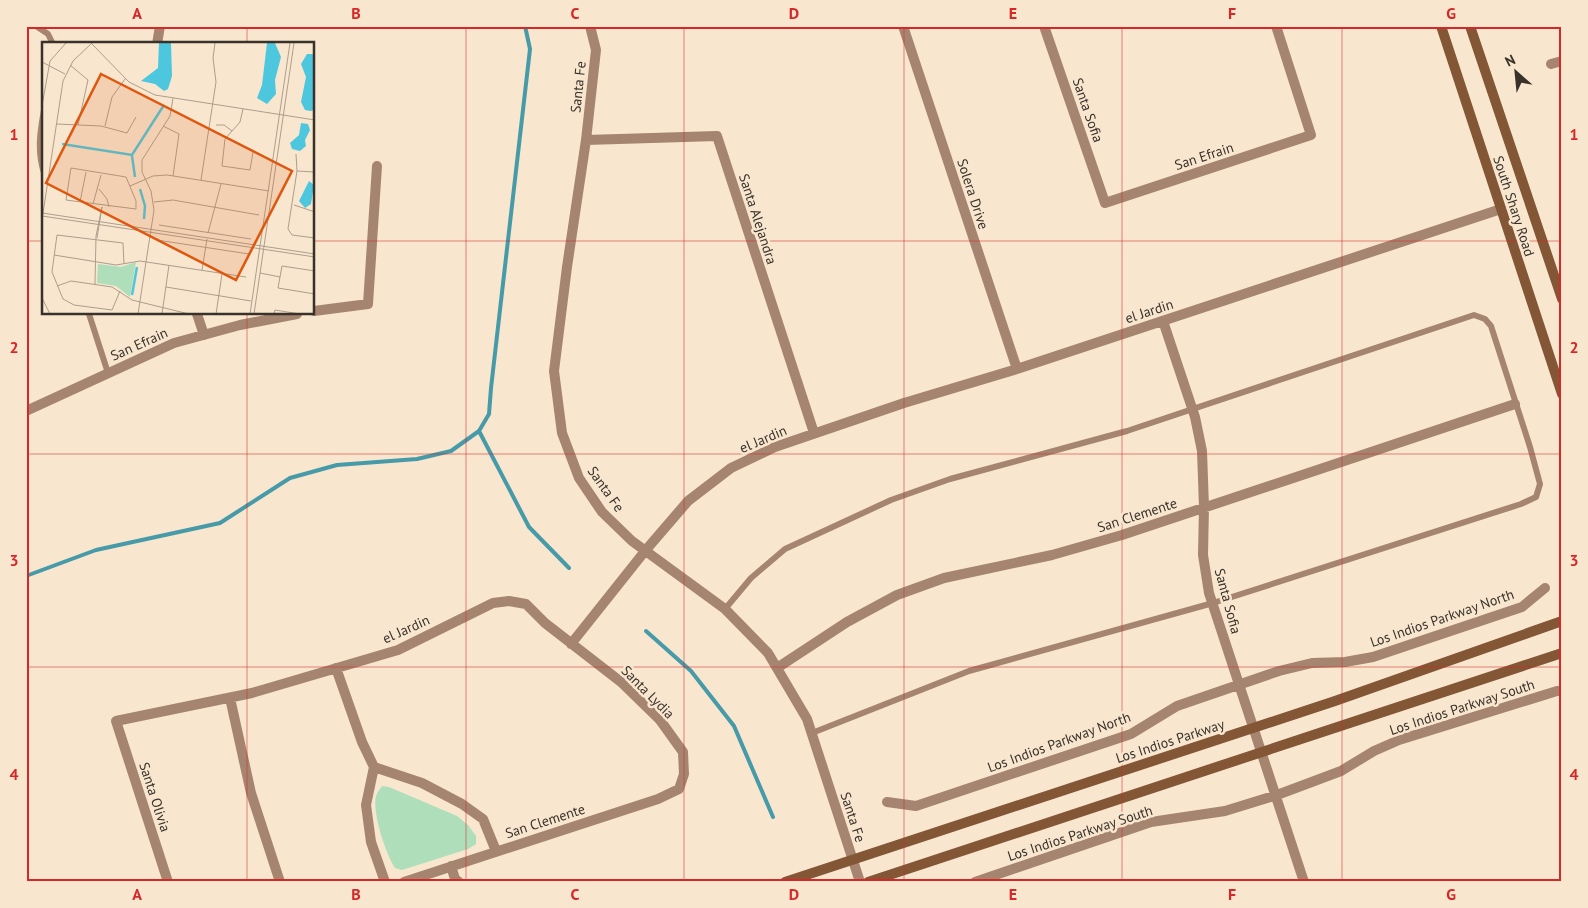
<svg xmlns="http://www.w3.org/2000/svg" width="1588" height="908" viewBox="0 0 1588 908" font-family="'PT Sans',sans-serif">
	<rect width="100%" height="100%" fill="#f8e6cf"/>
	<path fill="#aedeba" d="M382 786 389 787 457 816 468 825 476 836V844L468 849 402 870 395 868C386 854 372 813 376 796 377 793 380 789 382 786Z"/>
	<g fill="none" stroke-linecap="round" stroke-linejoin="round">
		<path stroke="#479aa8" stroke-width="4" d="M479 431 529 527 569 568
			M26 576 96 550 220 523 290 478 337 465 417 459 451 451 479 431 489 414 491 388 530 49 525 26
			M646 631 691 671 734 726 773 817"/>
		<path stroke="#a68570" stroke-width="6" d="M36 26 48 34 53 44
			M44 110C40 132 37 151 44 173
			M89 314 108 373
			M725 609 751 578 785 549 891 500 950 479 1127 431 1474 315 1485 319 1491 326 1530 447 1540 484 1536 497 1521 504 1213 603 969 671 812 733"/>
		<path stroke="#a68570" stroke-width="10" d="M590 26 596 50 586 140 567 267 554 371 562 433 579 478 602 512 632 541 725 609 768 653 807 719 860 882
			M903 26 1017 369
			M1044 26 1105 203 1311 135 1276 26
			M157 44 160 26
			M1551 64 1562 61
			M586 140 717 136 814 433
			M314 311 368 304 377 166
			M197 314 204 335
			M1163 321 1195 417 1202 451 1204 507 1203 555 1209 593 1304 882
			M26 411 174 343 240 325 297 314
			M571 644 645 551 688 501 731 468 775 447 904 403 1017 369 1501 209
			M336 668 362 742 374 767 366 805 371 842 385 882
			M777 668 847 622 897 595 944 578 1052 555 1122 535 1515 404
			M230 698 251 793 280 882
			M374 767 422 783 462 804 483 819 496 851
			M887 802 916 806 1131 734 1177 706 1279 671 1312 663 1345 662 1373 657 1522 607 1545 588
			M451 866 455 879 459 882
			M168 882 116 721 252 693 398 650 493 603 509 601 526 604 545 623 621 682 660 720 683 752 684 774 679 789 658 799 404 882
			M975 882 1151 822 1225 811 1277 795 1341 771 1374 751 1399 740 1557 691H1562"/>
		<path stroke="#835636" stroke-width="10" d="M1441 26 1562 394
			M1470 26 1562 299
			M785 882 1335 701 1562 621
			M868 882 1562 653"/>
	</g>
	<path fill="none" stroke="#d62828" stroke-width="1" stroke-opacity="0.55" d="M247 26V44M466 26V882M684 26V882M904 26V882M1122 26V882M1342 26V882M26 241H44M314 241H1562M247 314V882M26 454H1562M26 667H1562"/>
	<g text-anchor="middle" stroke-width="5" stroke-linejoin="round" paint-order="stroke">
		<g font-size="14" fill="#39322a" stroke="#f8e6cf">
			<text transform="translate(578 87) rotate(-84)" y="5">Santa Fe</text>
			<text transform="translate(1088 110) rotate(71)" y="5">Santa Sofia</text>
			<text transform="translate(1204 156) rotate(-18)" y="5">San Efrain</text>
			<text transform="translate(973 194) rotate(72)" y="5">Solera Drive</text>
			<text transform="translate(1514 206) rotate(72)" y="5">South Shary Road</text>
			<text transform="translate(758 219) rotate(72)" y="5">Santa Alejandra</text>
			<text transform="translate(1149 311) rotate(-18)" y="5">el Jardin</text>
			<text transform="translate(139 344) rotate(-24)" y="5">San Efrain</text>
			<text transform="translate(763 439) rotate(-23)" y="5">el Jardin</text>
			<text transform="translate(606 489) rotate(55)" y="5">Santa Fe</text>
			<text transform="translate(1137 515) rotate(-18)" y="5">San Clemente</text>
			<text transform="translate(1228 601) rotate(75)" y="5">Santa Sofia</text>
			<text transform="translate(1442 618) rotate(-19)" y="5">Los Indios Parkway North</text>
			<text transform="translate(406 629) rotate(-24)" y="5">el Jardin</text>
			<text transform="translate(648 692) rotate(45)" y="5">Santa Lydia</text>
			<text transform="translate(1462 707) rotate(-18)" y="5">Los Indios Parkway South</text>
			<text transform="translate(1170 741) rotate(-18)" y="5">Los Indios Parkway</text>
			<text transform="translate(1059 742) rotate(-20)" y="5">Los Indios Parkway North</text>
			<text transform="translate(155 797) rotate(72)" y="5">Santa Olivia</text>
			<text transform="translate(853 817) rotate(72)" y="5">Santa Fe</text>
			<text transform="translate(545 821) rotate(-18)" y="5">San Clemente</text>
			<text transform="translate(1080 833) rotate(-18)" y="5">Los Indios Parkway South</text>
		</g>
	</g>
	<g transform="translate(42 42)">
		<rect width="272" height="272" fill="#f8e6cf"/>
		<path d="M94 220 88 255 74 244 55 241 56 222 79 225Z" fill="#aedeba"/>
		<path d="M117 1H129L130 34 126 47 122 49 113 42 99 39 116 26ZM225 1H233L239 15 233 38 234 52 225 62 215 56 220 43ZM265 12H272V68L269 69 263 68 259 60 264 35 259 22ZM259 81 266 82 268 88 263 98 264 104 258 109 250 107 248 101 257 93ZM267 139 272 143 269 162 263 166 257 159Z" fill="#4dc7de"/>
		<path fill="none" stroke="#4dc7de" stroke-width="2.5" d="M20 102 90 113 122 63M90 114 93 135M98 147 103 164 102 177M90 253 95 225"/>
		<path fill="none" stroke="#ac9e8d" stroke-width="1" d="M49 1 87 40 113 53 273 78M0 20 23 32M28 23 46 38 36 83M0 64 8 19 24 1M201 67 198 80 183 97 180 124 208 128 211 110M15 82 59 84 85 91 94 75M174 83H182L190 89M63 84 70 55 83 37M121 84 137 92 131 134M254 112 255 129M29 126 84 135 94 159V167L24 158ZM273 130 255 129 246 187 250 193 273 196M159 138 174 40 171 16 173 1M88 144 111 134 125 133 227 149M57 147 65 157 67 165M38 160 44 130M112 160 131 158 217 173M51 162 59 133M252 163 273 170M0 171 273 212M0 174 273 215M0 178 21 39 31 19 50 1M117 183 209 197M166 191 179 142M55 196 60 165M115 198 207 212M12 213 74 223 98 219 204 235M160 228 165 197M273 229 240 224 236 246 273 252M218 231 238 235M53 242 54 194 60 165M15 244 29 239 70 245 90 258 147 272M124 245 209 259M78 249 70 268 32 263 21 257 10 230 15 193 81 201 82 222M0 256 8 272M96 272 112 168 109 149 100 130V118L128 74 131 56M120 272 127 223M174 272 180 232M208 272 248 1M212 272 252 1M232 272 233 268 258 272"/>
		<path fill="#df570e" fill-opacity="0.15" stroke="#df570e" stroke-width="2.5" d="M59 32 250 129 194 238 4 141Z"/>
		<rect width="272" height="272" fill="none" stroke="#39322a" stroke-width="2.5"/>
	</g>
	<rect width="1588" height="908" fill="none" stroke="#f8e6cf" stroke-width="55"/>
	<g transform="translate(1516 72) rotate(333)" stroke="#f8e6cf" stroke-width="4" paint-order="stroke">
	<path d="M0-4L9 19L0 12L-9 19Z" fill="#39322a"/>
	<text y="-8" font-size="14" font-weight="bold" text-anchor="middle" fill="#39322a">N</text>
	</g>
	<rect x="28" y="28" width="1532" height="852" fill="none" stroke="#d62828" stroke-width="2"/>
	<g font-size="16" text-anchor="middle" font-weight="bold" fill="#d62828">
		<text x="137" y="19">A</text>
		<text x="356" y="19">B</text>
		<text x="575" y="19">C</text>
		<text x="794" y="19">D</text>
		<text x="1013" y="19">E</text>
		<text x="1232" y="19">F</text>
		<text x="1451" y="19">G</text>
		<text x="14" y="140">1</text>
		<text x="1574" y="140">1</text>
		<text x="14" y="353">2</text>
		<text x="1574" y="353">2</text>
		<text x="14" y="566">3</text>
		<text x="1574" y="566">3</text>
		<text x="14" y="780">4</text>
		<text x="1574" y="780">4</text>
		<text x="137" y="900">A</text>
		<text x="356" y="900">B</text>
		<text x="575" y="900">C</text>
		<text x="794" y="900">D</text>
		<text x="1013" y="900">E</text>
		<text x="1232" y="900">F</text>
		<text x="1451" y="900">G</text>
	</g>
</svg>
